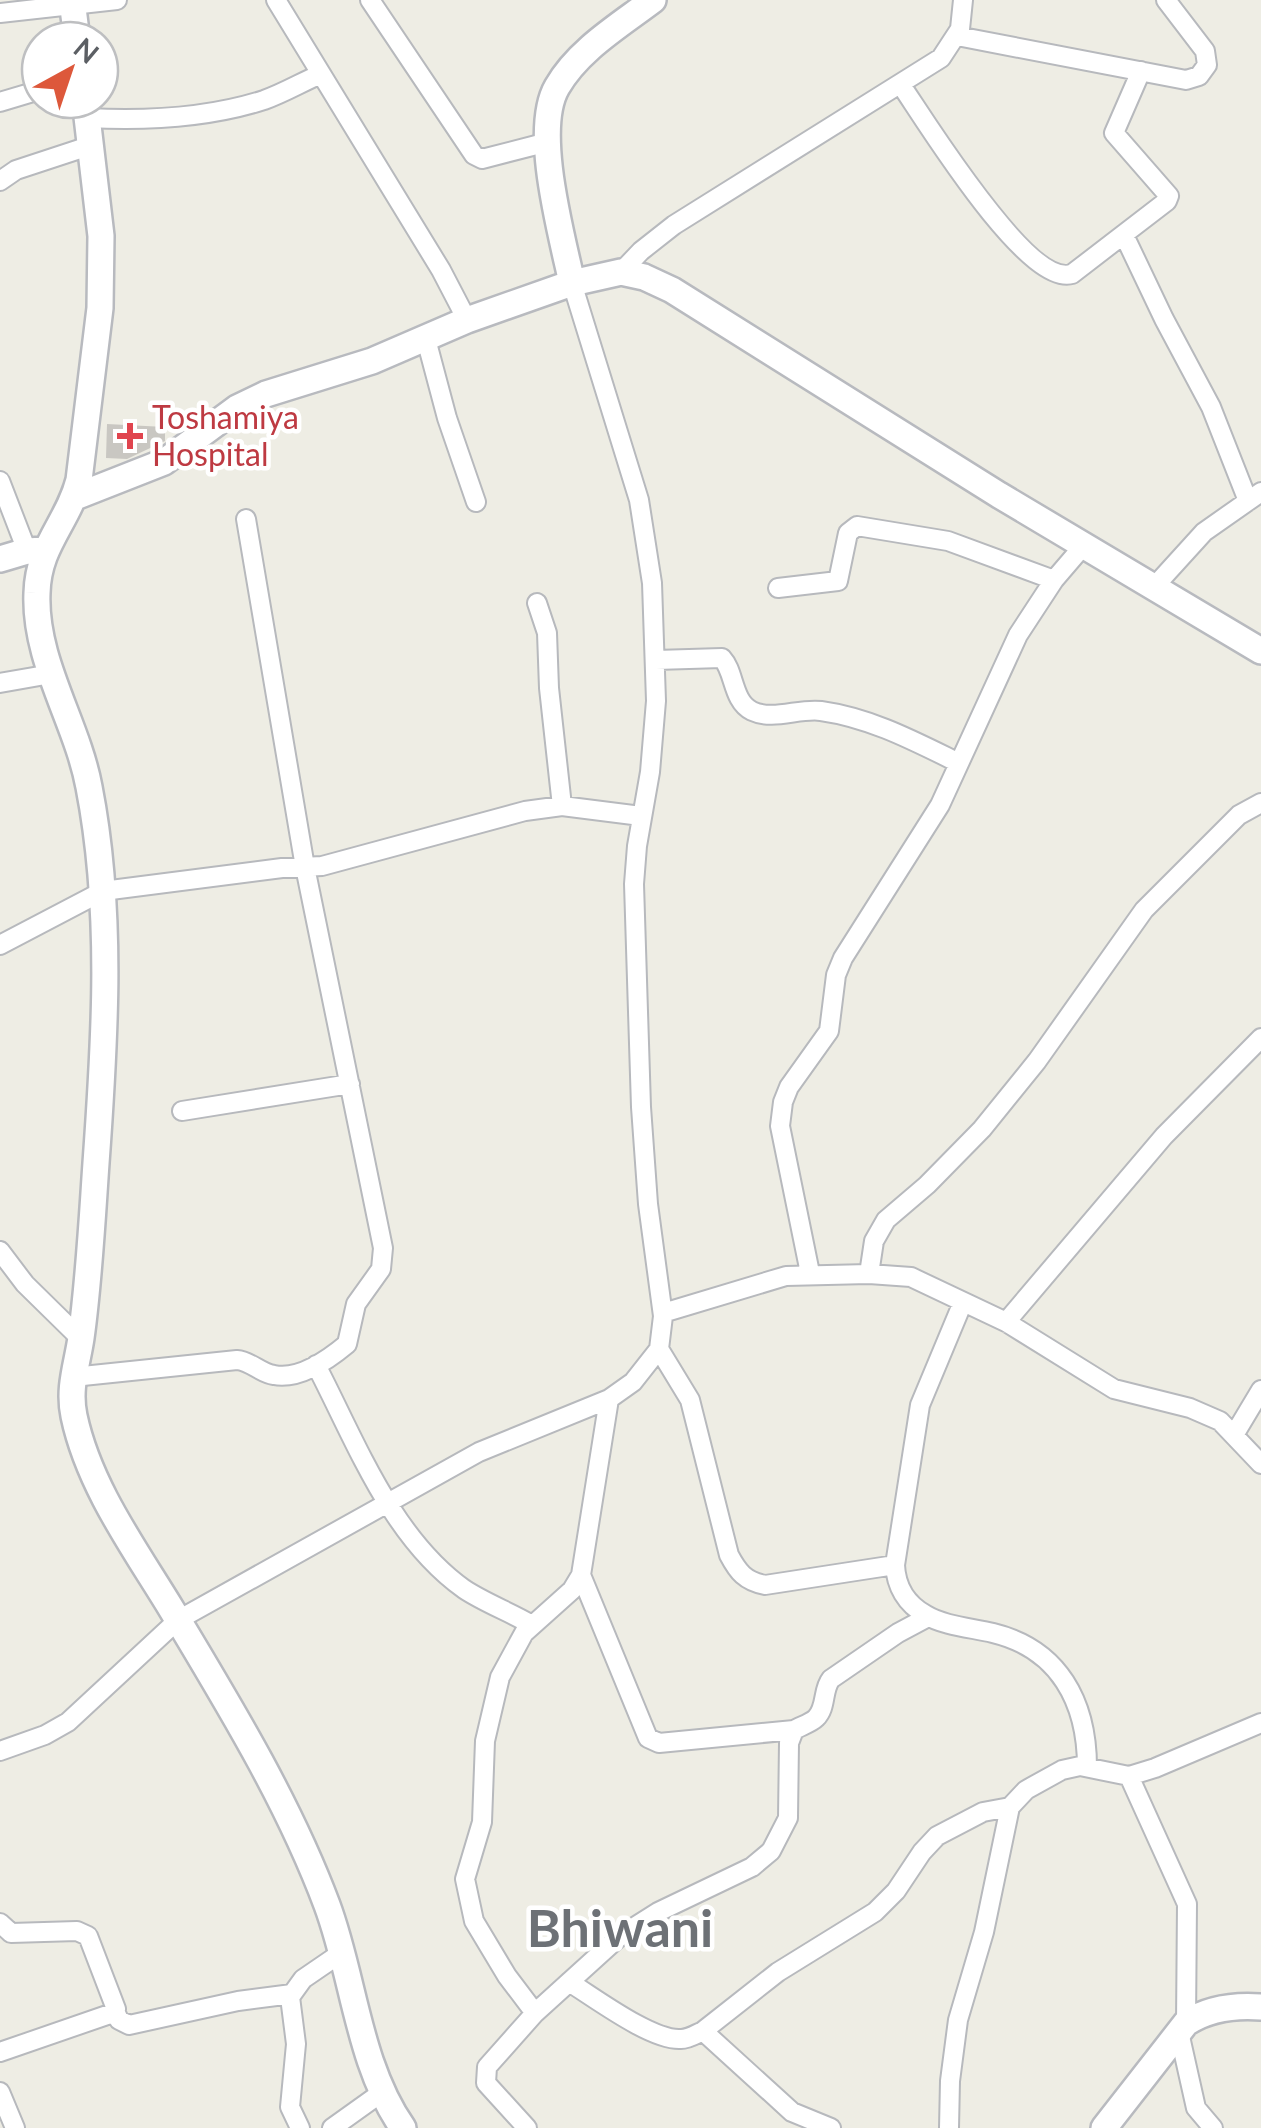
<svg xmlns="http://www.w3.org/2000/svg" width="1261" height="2128" viewBox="0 0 1261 2128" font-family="Lato,sans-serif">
	<rect width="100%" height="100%" fill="#eeede4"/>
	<path fill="#c9c7c2" d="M107 424 165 427V441L127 459 106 458Z"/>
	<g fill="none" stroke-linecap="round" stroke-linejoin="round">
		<g stroke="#b7b9bd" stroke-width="22">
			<path id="street" d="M276 0 441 270 467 320
				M370 0 474 155 482 159 548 142
				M0 13 117 0
				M957 36 1186 80 1199 76 1207 65 1205 51 1166 0
				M901 85C925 120 1027 287 1072 274L1167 201 1169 196 1114 133 1141 71
				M0 102 40 90
				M88 118C146 121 208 118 264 100 284 93 302 82 321 74
				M0 181 16 170 92 145
				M1124 235 1164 319 1211 407 1248 501
				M621 272 641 251 674 225 941 58 960 29 963 0
				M572 283 639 500 652 583 656 701 650 772 637 846 634 884 641 1107 648 1204 663 1316 659 1349 690 1400 729 1555C738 1572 745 1581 765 1585L895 1565
				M426 339 447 418 476 502
				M0 481 27 551
				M1154 587 1204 532 1261 492
				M778 588 838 581 848 533 857 526 948 541 1054 580
				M537 603 547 633 549 688 562 806
				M656 660 722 658C735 672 732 701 752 711 773 721 799 708 821 711 871 718 914 741 959 763
				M0 683 51 674
				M0 945 103 891 282 868 322 866 525 811 562 806 641 816
				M182 1111 350 1084
				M0 1251 25 1284 81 1339
				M810 1273 780 1126 783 1102 789 1087 829 1031 836 975 843 958 940 805 1018 635 1054 580 1084 545
				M869 1274 874 1241 886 1220 927 1185 982 1129 1037 1061 1144 910 1239 815 1261 803
				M963 1302 920 1405 895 1565C896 1586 906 1604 926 1615 944 1626 973 1628 993 1633 1059 1649 1087 1702 1087 1767
				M663 1313 786 1276 869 1274 911 1277 1006 1322 1114 1389 1190 1408 1220 1421 1261 1464
				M1006 1322 1164 1136 1261 1038
				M316 1365C356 1442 391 1537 464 1589 485 1603 510 1612 532 1625
				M73 1377 237 1360C251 1361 260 1373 274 1375 299 1380 329 1359 347 1344L356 1304 381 1269 383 1248 305 867 246 519
				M1234 1435 1261 1390
				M581 1575 648 1738 659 1743 794 1730
				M0 1751 45 1735 68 1722 178 1620 479 1452 609 1399 633 1382 659 1349
				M1129 1776 1187 1904 1186 2023
				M0 1923 11 1933 77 1931 88 1936 116 2009 113 2013 0 2052
				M569 1982C595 1998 652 2041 681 2039 689 2039 696 2034 703 2031L778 1972 875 1912 896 1891 922 1852 937 1836 983 1812 1010 1807
				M115 2011 119 2020 129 2025 238 2001 292 1994
				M535 2013 507 1976 474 1921 465 1879 482 1822 485 1741 500 1677 524 1633 572 1590 581 1575 609 1399
				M703 2031 792 2112 831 2128
				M1179 2032 1196 2108 1213 2128
				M0 2092 15 2128
				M300 2128 290 2107 296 2044 290 1997 303 1979 341 1953
				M332 2128 381 2093
				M527 2128 486 2083 487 2067 535 2013 620 1936 658 1912 752 1867 771 1851 788 1818 789 1743 794 1730C801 1726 811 1723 816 1718 827 1707 822 1690 831 1679L898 1633 928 1617
				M949 2128 950 2081 958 2020 984 1932 1010 1807 1026 1790 1062 1770 1080 1766 1129 1776 1155 1768 1261 1723"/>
		</g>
		<g stroke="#b8babf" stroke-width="30">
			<path id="secondary" d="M72 0 77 40
				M85 100 101 236 100 308 79 480C68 523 38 545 37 593 34 661 77 722 89 787 113 910 105 1039 96 1163 92 1221 89 1281 81 1338 77 1365 68 1388 74 1416 89 1487 135 1549 172 1610 229 1705 288 1801 327 1905 354 1977 358 2064 403 2128
				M572 283C562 236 532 130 557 87 578 50 620 25 653 0
				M75 497 164 462 237 408 266 394 372 361 467 320 572 283 621 272 644 277 672 290 999 495 1261 651
				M0 559 27 551 44 550
				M1104 2128 1186 2023C1209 2008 1235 2005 1261 2007"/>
		</g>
		<use href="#street" stroke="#fff" stroke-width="18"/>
		<use href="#secondary" stroke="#fff" stroke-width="25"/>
	</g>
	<path fill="#e0444e" stroke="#fff" stroke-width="4" d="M125 421h10v10h10v10h-10v10h-10v-10h-10v-10h10z"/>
	<g text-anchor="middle" stroke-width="9" stroke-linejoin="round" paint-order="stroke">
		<g font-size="32" fill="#be3a42" stroke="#fff" text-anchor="start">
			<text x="152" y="429">Toshamiya<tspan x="152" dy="37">Hospital</tspan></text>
		</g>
		<g font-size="52" font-weight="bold" fill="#6d7176" stroke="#fff">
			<text x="620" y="1947">Bhiwani</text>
		</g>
	</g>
	<g transform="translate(70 70) rotate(40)"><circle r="48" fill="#ffffff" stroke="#bebfc1" stroke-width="2.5"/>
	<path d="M0-8L18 38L0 25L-18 38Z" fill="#dd583b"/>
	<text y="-15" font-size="28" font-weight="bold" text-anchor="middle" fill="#5c5f64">N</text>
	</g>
</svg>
